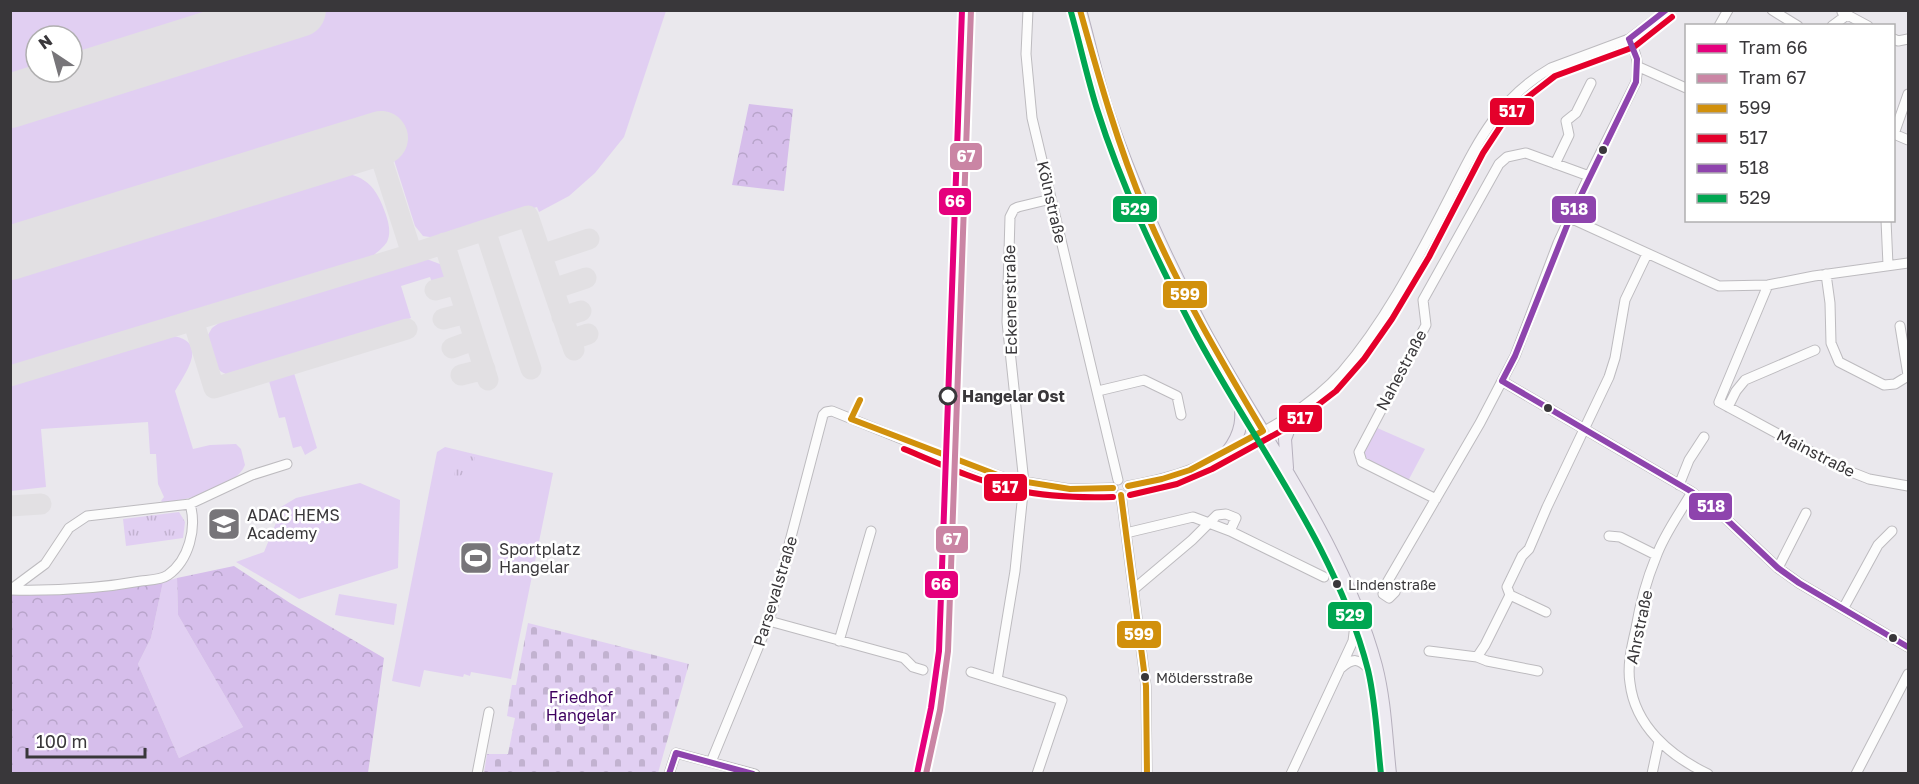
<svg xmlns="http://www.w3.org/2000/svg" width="1919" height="784" viewBox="0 0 1919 784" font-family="'Golos Text',sans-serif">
	<defs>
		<pattern id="forest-crowns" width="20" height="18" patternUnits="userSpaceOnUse" patternTransform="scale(1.5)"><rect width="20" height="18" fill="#d6beeb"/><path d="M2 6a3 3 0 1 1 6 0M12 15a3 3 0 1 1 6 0" fill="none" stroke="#b8a4ca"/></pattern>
		<pattern id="cemetery-stones" width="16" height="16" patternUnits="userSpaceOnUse" patternTransform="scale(1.5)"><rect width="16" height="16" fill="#e1cff2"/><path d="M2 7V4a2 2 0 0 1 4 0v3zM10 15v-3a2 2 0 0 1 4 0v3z" fill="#c2b2d0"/></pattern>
		<pattern id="park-tufts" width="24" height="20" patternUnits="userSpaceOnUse" patternTransform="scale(1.5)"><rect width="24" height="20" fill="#e1cff2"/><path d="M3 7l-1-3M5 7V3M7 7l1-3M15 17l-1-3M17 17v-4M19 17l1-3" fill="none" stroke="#c2b2d0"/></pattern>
	</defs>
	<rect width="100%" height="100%" fill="#eae8ed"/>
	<path fill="#e1cff2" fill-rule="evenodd" d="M11 10H666V11L624 137 595 173 569 196 539 212 537 207 436 238 423 236 415 226 381 119 11 233ZM36 36H72V72H36Z
		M333 172C365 174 376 185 386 215 389 224 391 233 387 242 384 247 377 252 373 256L11 366V270Z
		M424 258 445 266 449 282 439 285 432 282 430 277 401 286 411 318 235 375C213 377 210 352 208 335L212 328 219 323Z
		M174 336C209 343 185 373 175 391L193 449 210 445 236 444 241 449 245 465C237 487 185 501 163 503L161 501 164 497 158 484 156 454H150L148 422 41 429 46 487 11 491V386Z
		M294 373 317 448 305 455 301 446 293 448 285 417 279 418 269 381Z
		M1375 427 1425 449 1408 481 1364 460 1362 451Z
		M445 447 553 473 511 679 471 672 470 676 464 674 463 677 424 670 420 687 392 681 437 452Z
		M360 483 400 500 398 568 299 599 236 562 264 552 276 523 285 518 281 507 296 498Z
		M177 578 178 615 243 727 179 758 138 664 151 638 163 582Z
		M339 594 397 604 394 625 335 615Z"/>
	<path fill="url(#forest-crowns)" d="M749 104 793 109 784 191 732 185Z
		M234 566 290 603 384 658 368 773 11 774V594H68L163 582 151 638 138 664 179 758 243 727 178 615 177 578Z"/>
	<path fill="url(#cemetery-stones)" d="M528 623 689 664 658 773H484L487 754H508L515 718 507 716 512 685H516Z"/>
	<path fill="url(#park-tufts)" d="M453 454 475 457 473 470 455 478Z
		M179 512 185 522 183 538 126 546 123 519Z"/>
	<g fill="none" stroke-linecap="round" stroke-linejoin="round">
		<path stroke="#e2e0e3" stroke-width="21" d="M485 230 531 369
			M444 243 488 380
			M412 254 528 216 574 350
			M541 255 589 239
			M553 289 586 278
			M435 290 457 284
			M562 317 581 311
			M443 319 466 313
			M193 320 214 388 407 329
			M570 340 588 334
			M452 348 474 340
			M461 375 485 369
			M10 376 412 254 375 139
			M10 506 41 504"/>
		<path stroke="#e2e0e3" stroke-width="54" d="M10 101 299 10
			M10 253 381 138"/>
		<g stroke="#bdbbbf" stroke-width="11">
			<path id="minor" d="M1028 10 1026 54 1032 118 1118 480
				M1772 10 1798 26
				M1842 12 1868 26
				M1719 26 1728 10
				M1832 26 1847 15
				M1894 39 1898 41 1908 39
				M1639 67 1686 88
				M1894 134 1908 94
				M1894 134 1908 140
				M1555 164 1569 135 1566 121 1576 113 1591 83
				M1570 218 1719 286 1768 285 1814 276 1908 263
				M1886 220 1888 265
				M1826 274 1830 303 1831 343 1839 362 1884 385 1895 384 1908 376
				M1768 285 1719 402 1841 468 1869 479 1908 486
				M1900 326 1908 375
				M1502 381 1692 492 1724 517 1778 568 1799 583 1908 647
				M1098 391 1144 380 1177 396 1181 415
				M1728 407 1736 391 1745 380 1815 350
				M1679 485 1689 460 1704 437
				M1128 486C1148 482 1169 478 1189 470 1202 465 1214 458 1226 452 1266 431 1311 407 1342 372 1383 324 1414 266 1443 210 1473 153 1492 102 1551 68L1629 39 1667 10
				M1692 492C1680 513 1664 534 1656 557 1647 579 1640 604 1636 628 1632 645 1627 665 1630 683 1635 726 1670 756 1708 774
				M1121 495 1146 686 1147 774
				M1436 499 1362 462 1359 452 1426 325 1423 300 1499 164 1507 157 1526 153 1589 176
				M1126 533 1193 517 1230 531 1324 577
				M1609 536 1620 537 1656 555
				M1778 568 1806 513
				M1389 581 1395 592 1389 598 1383 594 1385 586 1480 423 1515 356 1558 243 1589 176 1636 82C1639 64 1637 54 1629 39
				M1134 589 1192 540 1217 515 1226 514 1236 518 1230 531
				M10 590 45 564 69 528 87 516 190 504 252 475 287 464
				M10 590C54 591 97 589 141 581 149 580 161 580 168 575 189 560 197 528 190 504
				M1510 595 1546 612
				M1843 609 1878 545 1892 531
				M769 621 904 658 913 667 923 670
				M839 641 871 531
				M1429 651 1477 657
				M1341 668C1353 658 1358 658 1369 669
				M1538 671 1487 661 1477 657 1485 645 1510 595 1507 587 1522 556 1529 549 1547 507 1609 377 1615 358 1625 300 1647 254
				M971 672 1062 700 1037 774
				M997 680 1015 571 1024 483 1007 322 1010 217 1014 209 1018 207 1051 199
				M711 762 769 621 823 415 826 412 832 411 951 459 1008 479 1070 489 1113 488
				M477 774 489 712
				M669 774 676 753 755 774
				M1291 774 1353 641 1355 625
				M1652 774 1659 741
				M1856 774 1908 674"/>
		</g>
		<g stroke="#b6b0bd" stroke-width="14">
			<path id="major" d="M1080 10C1089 42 1096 75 1106 107 1131 183 1165 257 1202 327 1262 439 1342 541 1376 666 1385 701 1386 737 1390 774
				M1228 451C1242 433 1243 418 1240 397
				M1287 468 1285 439 1295 412"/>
		</g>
		<use href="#minor" stroke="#fcfcfc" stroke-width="9"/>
		<use href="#major" stroke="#edeaf1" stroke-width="12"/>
		<g stroke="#fff" stroke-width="10">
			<path id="bus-1" d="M1080 10C1099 78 1118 146 1145 210 1178 287 1220 359 1263 431L1190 470 1162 479 1128 486
				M860 400 851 419 1008 479 1070 489 1113 488
				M1121 495 1146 686 1147 774"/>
		</g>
		<g stroke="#fff" stroke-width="10">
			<path id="bus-2" d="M904 449C938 463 972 479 1008 488 1042 497 1078 498 1113 497
				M1130 495 1177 484 1212 469 1292 425 1336 391 1364 359 1392 319 1429 257 1483 153 1506 118 1520 103 1555 76 1634 47 1672 17"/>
		</g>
		<g stroke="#fff" stroke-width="10">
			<path id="bus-3" d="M1629 39 1666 10
				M1502 381 1692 492 1724 517 1778 568 1799 583 1908 647
				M1502 381 1515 356 1570 218 1636 82 1637 59 1629 39
				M669 774 676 753 753 774"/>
		</g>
		<g stroke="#fff" stroke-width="10">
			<path id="bus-4" d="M1071 12C1080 44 1087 77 1097 109 1121 185 1156 258 1193 329 1252 441 1336 545 1368 670 1376 704 1377 739 1381 774"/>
		</g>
		<use href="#bus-1" stroke="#d1900c" stroke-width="6"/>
		<use href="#bus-2" stroke="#e4002b" stroke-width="6"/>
		<use href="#bus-3" stroke="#8e44ad" stroke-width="6"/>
		<use href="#bus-4" stroke="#00a651" stroke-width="6"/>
		<g stroke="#fff" stroke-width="10">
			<path id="tram-1" d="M917 774 931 708 939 651 962 10"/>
		</g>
		<g stroke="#fff" stroke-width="10">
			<path id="tram-2" d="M926 774 940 710 948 651 971 10"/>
		</g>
		<use href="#tram-1" stroke="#e5007d" stroke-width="6"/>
		<use href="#tram-2" stroke="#ca85a4" stroke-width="6"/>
	</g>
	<defs>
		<g id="university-square" transform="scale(1.725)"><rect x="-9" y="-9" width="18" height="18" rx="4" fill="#777579" stroke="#fff"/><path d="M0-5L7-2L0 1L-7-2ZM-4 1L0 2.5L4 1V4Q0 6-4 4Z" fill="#fff"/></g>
		<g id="stadium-square" transform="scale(1.725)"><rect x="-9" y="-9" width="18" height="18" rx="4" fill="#777579" stroke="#fff"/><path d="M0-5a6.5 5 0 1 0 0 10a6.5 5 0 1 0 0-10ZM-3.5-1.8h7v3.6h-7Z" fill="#fff"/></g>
	</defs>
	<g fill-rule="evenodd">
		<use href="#university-square" x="224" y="524"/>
		<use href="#stadium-square" x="476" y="558"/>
	</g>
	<g fill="#39373a" stroke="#fff" stroke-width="2">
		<circle cx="1603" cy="150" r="5"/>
		<circle cx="1548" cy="408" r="5"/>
		<circle cx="1337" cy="584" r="5"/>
		<circle cx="1893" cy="638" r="5"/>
		<circle cx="1145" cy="677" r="5"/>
	</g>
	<circle fill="#fff" stroke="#39373a" stroke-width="3" cx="948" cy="396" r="8"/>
	<g text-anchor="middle" stroke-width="5" stroke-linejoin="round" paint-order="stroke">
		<g font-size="14" fill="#39373a" stroke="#fff" text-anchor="start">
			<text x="1348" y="590">Lindenstraße</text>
			<text x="1156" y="683">Möldersstraße</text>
		</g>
		<g font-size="16" fill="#39373a" stroke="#fff">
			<text transform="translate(1052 202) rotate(77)" y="6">Kölnstraße</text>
			<text transform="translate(1010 300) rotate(-91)" y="6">Eckenerstraße</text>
			<text transform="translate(1401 370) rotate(-62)" y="6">Nahestraße</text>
			<text transform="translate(1816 453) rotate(27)" y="6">Mainstraße</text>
			<text transform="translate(775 591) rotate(-73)" y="6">Parsevalstraße</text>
			<text transform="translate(1639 627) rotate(-78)" y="6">Ahrstraße</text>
		</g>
		<g font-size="16" font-weight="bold" fill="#39373a" stroke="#fff" text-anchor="start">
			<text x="962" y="402">Hangelar Ost</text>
		</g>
		<g font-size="16" fill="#39373a" stroke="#fff" text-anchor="start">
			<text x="247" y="521">ADAC HEMS<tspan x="247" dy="18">Academy</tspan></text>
			<text x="499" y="555">Sportplatz<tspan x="499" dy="18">Hangelar</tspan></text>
		</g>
		<g font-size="16" fill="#3e0060" stroke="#fff">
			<text x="581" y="703">Friedhof<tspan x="581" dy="18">Hangelar</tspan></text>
		</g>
	</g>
	<g stroke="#fff" stroke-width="2">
		<rect x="1489" y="97" width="46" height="29" rx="6" fill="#e4002b"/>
		<rect x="949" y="142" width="34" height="29" rx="6" fill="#ca85a4"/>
		<rect x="938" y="187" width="34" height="29" rx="6" fill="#e5007d"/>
		<rect x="1112" y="195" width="46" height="28" rx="6" fill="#00a651"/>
		<rect x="1551" y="195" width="46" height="29" rx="6" fill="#8e44ad"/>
		<rect x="1162" y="280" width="46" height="29" rx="6" fill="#d1900c"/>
		<rect x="1278" y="404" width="45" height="29" rx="6" fill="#e4002b"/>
		<rect x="983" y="473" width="45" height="29" rx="6" fill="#e4002b"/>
		<rect x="1688" y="492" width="45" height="29" rx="6" fill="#8e44ad"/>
		<rect x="935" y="525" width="34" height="29" rx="6" fill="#ca85a4"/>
		<rect x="924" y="570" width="35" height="29" rx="6" fill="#e5007d"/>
		<rect x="1327" y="601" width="46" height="29" rx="6" fill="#00a651"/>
		<rect x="1116" y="620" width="46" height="29" rx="6" fill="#d1900c"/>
	</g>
	<g font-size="16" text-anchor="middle" font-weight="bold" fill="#fff">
		<text x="1512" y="117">517</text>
		<text x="966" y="162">67</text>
		<text x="955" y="207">66</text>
		<text x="1135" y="215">529</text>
		<text x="1574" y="215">518</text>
		<text x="1185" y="300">599</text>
		<text x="1300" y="424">517</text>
		<text x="1005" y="493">517</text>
		<text x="1711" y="512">518</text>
		<text x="952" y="545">67</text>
		<text x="941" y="590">66</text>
		<text x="1350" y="621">529</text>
		<text x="1139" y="640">599</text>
	</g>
	<rect width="1919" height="784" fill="none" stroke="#39373a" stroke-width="24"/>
	<rect x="1685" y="24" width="210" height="198" fill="#ffffff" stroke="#b0afb0" stroke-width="1.5"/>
	<rect x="1697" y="44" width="30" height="9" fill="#e5007d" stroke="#b0afb0" stroke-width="1.5"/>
	<text x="1739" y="54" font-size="18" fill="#39373a">Tram 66</text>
	<rect x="1697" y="74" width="30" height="9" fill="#ca85a4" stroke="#b0afb0" stroke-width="1.5"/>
	<text x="1739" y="84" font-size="18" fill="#39373a">Tram 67</text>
	<rect x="1697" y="104" width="30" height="9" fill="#d1900c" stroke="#b0afb0" stroke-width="1.5"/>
	<text x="1739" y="114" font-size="18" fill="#39373a">599</text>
	<rect x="1697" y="134" width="30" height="9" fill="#e4002b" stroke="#b0afb0" stroke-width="1.5"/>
	<text x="1739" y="144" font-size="18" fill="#39373a">517</text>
	<rect x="1697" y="164" width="30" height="9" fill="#8e44ad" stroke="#b0afb0" stroke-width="1.5"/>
	<text x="1739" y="174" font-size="18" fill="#39373a">518</text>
	<rect x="1697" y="194" width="30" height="9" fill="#00a651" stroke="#b0afb0" stroke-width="1.5"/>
	<text x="1739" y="204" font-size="18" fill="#39373a">529</text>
	<g transform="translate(54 54) rotate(324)"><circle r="28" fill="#ffffff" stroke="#b0afb0" stroke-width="1.5"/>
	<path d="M0-4.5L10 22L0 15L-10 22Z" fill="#777579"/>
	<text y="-9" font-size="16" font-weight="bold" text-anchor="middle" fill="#39373a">N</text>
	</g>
	<path d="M27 748v9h118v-9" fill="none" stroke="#39373a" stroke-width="3"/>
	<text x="36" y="748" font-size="18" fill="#39373a" stroke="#ffffff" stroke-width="4.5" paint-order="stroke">100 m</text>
</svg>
